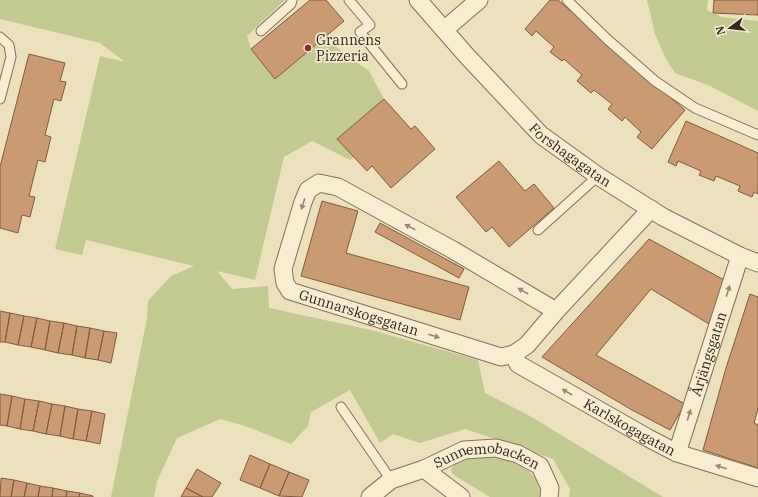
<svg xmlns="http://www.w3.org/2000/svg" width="758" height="497" viewBox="0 0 758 497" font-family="'IBM Plex Serif',serif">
	<rect width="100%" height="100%" fill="#ede0bd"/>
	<path fill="#c2ca92" d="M0 0H285L247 36 251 49 275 78 324 38 369 71 384 99 337 139 354 157 350 160 312 141 284 157 255 280 217 271 232 289 268 286 269 308 371 330 478 360 485 393 530 416 663 497H569L570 489 553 459 465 429 420 443 393 434 380 443 350 390 311 412 308 426 291 444 245 426 220 419 177 438 157 481 154 497H111L147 318 148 301 171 276 194 266 86 240 82 255 55 249 100 56 125 62 100 43 0 19Z
		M647 0H708L707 10 722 17 758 21V111L710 86 675 73 666 59 655 34Z
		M491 456C513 461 541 469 540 497H490L457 477 452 473 451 469C458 457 478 457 491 456Z"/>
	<path fill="#ca9a73" stroke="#835b3d" d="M310 0H326L344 21 275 79 251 49Z
		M550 0H558L685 110 652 149 637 137 641 132 625 117 622 121 608 109 612 104 594 90 591 93 577 81 582 75 564 59 562 61 550 52 554 47 536 31 532 36 525 29Z
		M714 0H758V15L713 13Z
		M29 54 65 63 60 81 66 82 61 101 54 99 45 135 51 137 45 162 38 160 29 196 35 197 30 217 22 215 18 233 0 228V167Z
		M384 99 411 129 415 126 435 149 391 188 372 166 367 171 337 139Z
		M686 121 758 153V194L754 192 752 197 738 191 740 186 716 176 714 181 699 175 701 171 678 161 676 166 668 162Z
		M499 161 525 191 534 184 554 208 509 247 492 227 486 232 456 197Z
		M322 201 358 211 346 253 469 287 460 320 301 276Z
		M380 223 464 269 459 278 375 232Z
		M649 239 726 281 709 324 651 289 596 355 685 404 670 430 632 410 542 357Z
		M750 294 758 297V409L754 423 758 425V468L703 450 726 368Z
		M0 311 10 313 5 342H0Z
		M10 313 24 316 18 345 5 342Z
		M24 316 37 318 31 347 18 345Z
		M37 318 50 321 45 350 31 347Z
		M50 321 64 323 58 353 45 350Z
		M64 323 77 326 72 355 58 353Z
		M77 326 90 328 85 358 72 355Z
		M90 328 104 331 98 360 85 358Z
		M104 331 117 333 111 363 98 360Z
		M0 394 12 396 7 426 0 425Z
		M12 396 25 399 20 429 7 426Z
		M25 399 39 401 33 431 20 429Z
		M39 401 52 404 46 434 33 431Z
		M52 404 65 406 60 436 46 434Z
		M65 406 78 409 73 439 60 436Z
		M78 409 92 411 86 441 73 439Z
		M92 411 105 414 100 444 86 441Z
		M250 455 270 464 260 488 240 480Z
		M270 464 289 472 279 496 260 488Z
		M197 469 221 483 212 497H203L186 488Z
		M289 472 309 480 302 497 279 496Z
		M1 478 14 480 11 497H0Z
		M14 480 27 483 24 497H11Z
		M27 483 40 486 38 497H24Z
		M40 486 53 488 52 497H38Z
		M53 488 67 491 66 497H52Z
		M186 488 203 497H181Z
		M67 491 80 493 79 497H66Z
		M80 493 93 496V497H79Z"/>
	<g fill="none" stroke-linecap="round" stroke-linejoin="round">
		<g stroke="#847057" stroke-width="11">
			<path id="service" d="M349 0 370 25 360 32 402 84
				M567 0 607 39 655 81 695 108 758 135
				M261 31 291 4 292 0
				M0 37 9 45 11 57 0 99
				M538 230 598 176
				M341 407 391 480"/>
		</g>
		<g stroke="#847057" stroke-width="19">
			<g id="minor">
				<path id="s1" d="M418 0 466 55 541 135 598 176 663 217 740 256 758 263"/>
				<path d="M444 30 479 0"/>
				<path id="s2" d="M556 311 453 250 338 187 319 183 308 190 303 202 283 269 285 283 290 291 501 357 514 354 527 345 556 311 651 209"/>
				<path id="s3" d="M514 354 518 364 648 438 677 453 758 478"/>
				<path id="s4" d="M677 453 740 256"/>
				<path d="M424 469 461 497"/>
				<path id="s5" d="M370 497 391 480 424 469 464 450 496 448 518 454 540 466 550 488 549 497"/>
			</g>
		</g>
		<use href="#service" stroke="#f8edd0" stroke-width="9"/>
		<use href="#minor" stroke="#f8edd0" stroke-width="17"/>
	</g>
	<defs><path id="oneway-solid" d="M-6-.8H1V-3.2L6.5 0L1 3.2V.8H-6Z"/></defs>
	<g fill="#968a76">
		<use href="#oneway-solid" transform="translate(303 204) rotate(108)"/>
		<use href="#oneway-solid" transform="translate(410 227) rotate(-152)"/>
		<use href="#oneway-solid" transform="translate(523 291) rotate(-150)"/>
		<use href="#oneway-solid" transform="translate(728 291) rotate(-73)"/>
		<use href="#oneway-solid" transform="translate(434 336) rotate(17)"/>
		<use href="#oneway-solid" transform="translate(567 392) rotate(-150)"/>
		<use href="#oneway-solid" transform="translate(689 415) rotate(-73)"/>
		<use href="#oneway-solid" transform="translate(721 467) rotate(-162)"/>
	</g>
	<circle fill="#922a28" stroke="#f4eacd" stroke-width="1.5" cx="308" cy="48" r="4"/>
	<g text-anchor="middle" stroke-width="3.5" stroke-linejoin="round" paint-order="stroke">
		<g font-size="14" fill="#33281b" stroke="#f4eacd" text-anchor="start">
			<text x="316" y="45">Grannens<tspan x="316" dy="16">Pizzeria</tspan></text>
		</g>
		<g font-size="14" fill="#33281b" stroke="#f4eacd">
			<text dy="5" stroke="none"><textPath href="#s1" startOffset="218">Forshagagatan</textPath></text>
			<text dy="5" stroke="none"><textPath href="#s2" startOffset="462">Gunnarskogsgatan</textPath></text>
			<text dy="5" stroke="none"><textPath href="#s4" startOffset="104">Årjängsgatan</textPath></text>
			<text dy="5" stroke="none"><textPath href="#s3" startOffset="139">Karlskogagatan</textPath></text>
			<text dy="5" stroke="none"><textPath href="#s5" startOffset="129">Sunnemobacken</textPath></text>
		</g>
	</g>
	<g transform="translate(730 28) rotate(255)" stroke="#f4eacd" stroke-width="3" paint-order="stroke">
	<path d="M0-3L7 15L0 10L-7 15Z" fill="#33281b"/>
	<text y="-6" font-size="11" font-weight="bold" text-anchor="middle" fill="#33281b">N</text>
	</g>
</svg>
